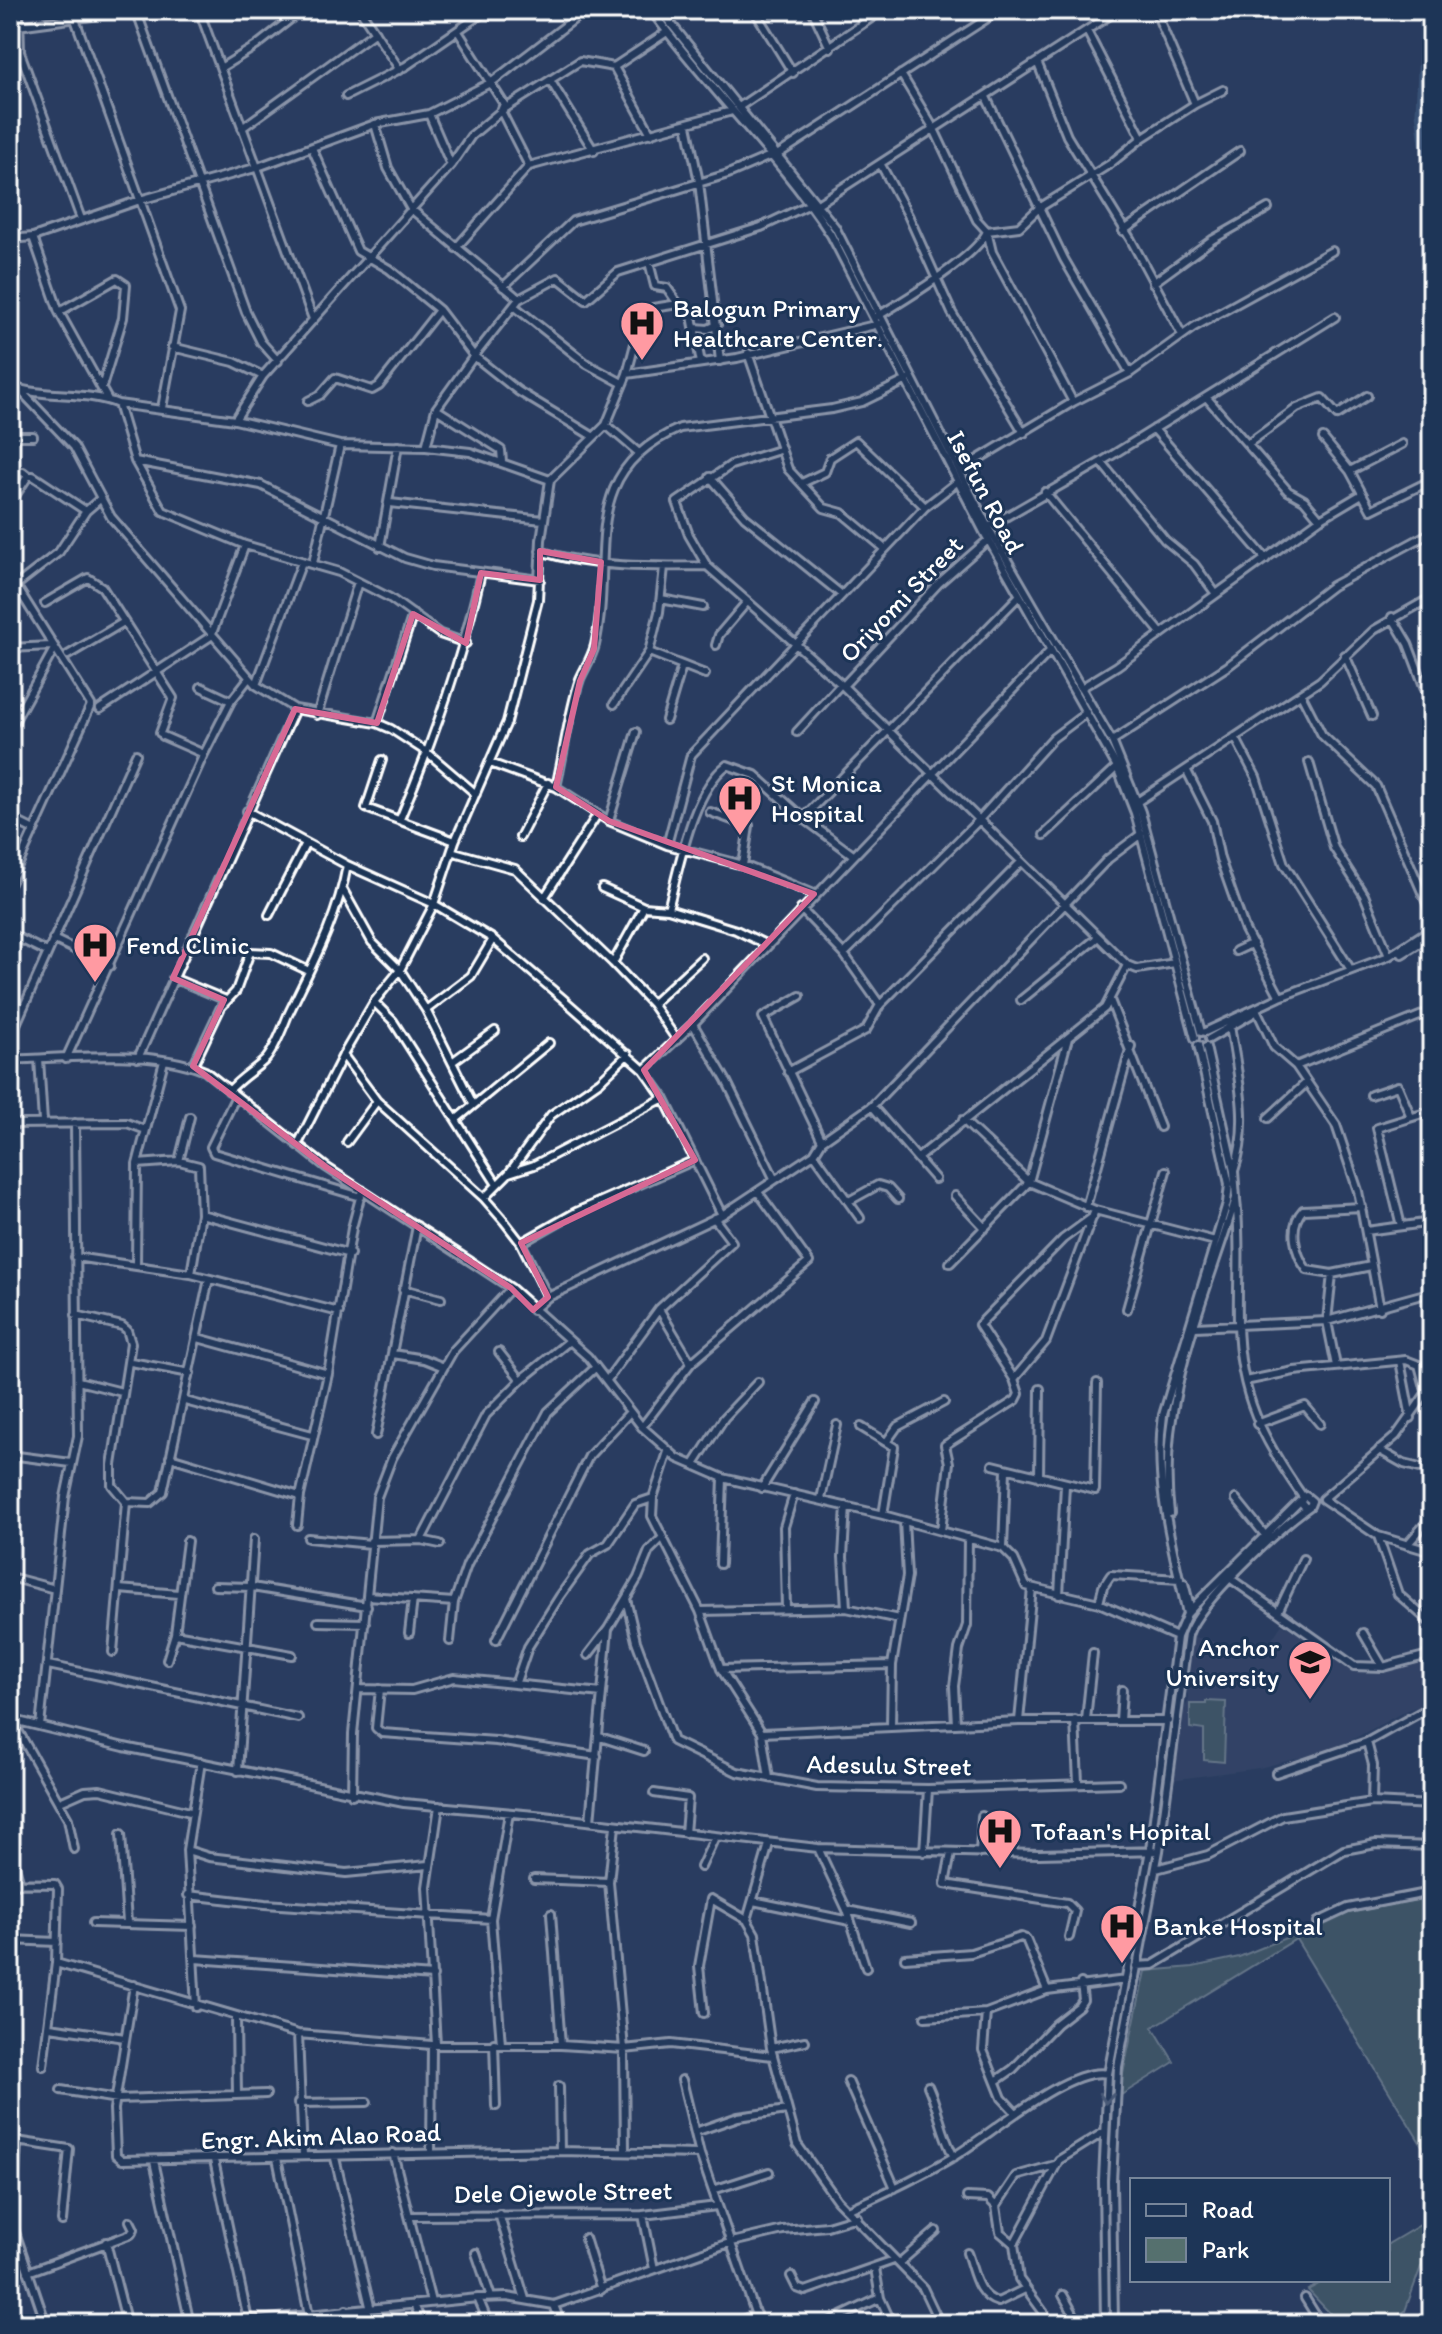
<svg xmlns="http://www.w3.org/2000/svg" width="1442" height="2334" viewBox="0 0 1442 2334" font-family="Itim,sans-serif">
	<rect width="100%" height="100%" fill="#293d60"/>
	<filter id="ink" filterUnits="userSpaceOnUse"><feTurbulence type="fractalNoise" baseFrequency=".0125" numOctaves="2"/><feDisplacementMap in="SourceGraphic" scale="16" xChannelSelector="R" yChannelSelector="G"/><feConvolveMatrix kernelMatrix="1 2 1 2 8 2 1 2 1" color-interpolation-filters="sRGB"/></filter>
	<g filter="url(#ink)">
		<path fill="#3c4b6d" d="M1282 1624 1348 1665 1374 1671 1432 1657V1703L1409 1709 1342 1745 1319 1753 1259 1768 1171 1780 1182 1712 1189 1700 1185 1682 1190 1636 1263 1653Z"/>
		<path fill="#55706e" stroke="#aab8b6" stroke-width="2" d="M1206 1701 1226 1702 1224 1762 1204 1760V1730L1190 1728V1704H1206Z
			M1432 1897V2162L1296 1939 1153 2027 1174 2062 1118 2097 1145 1971 1193 1967 1239 1957 1347 1913Z
			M1432 2218V2236L1405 2311 1383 2324H1340L1308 2290 1326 2280H1388V2244Z"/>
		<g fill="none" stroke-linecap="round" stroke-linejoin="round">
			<path stroke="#4a6c90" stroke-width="9" d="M1425 10 1420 112 1432 209"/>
			<g stroke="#fff" stroke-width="12">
				<path id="minor" d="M19 10 20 52 81 219
					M136 10 246 312 261 342 278 361
					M199 10 313 319
					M360 10 400 70
					M651 10C707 88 779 155 831 235L984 532 1117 767 1135 813 1195 1038
					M660 10 835 227 988 527 1112 741 1141 812 1201 1032
					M754 10 793 73
					M812 10 830 48
					M1155 10 1195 104
					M75 19 180 311 162 408
					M10 27 137 10
					M459 33 504 104 501 111 529 166
					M1088 33 1142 138
					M1038 64 1067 136 1131 240 1182 335
					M222 67 256 46 302 10
					M614 67 667 32
					M901 74 934 129 977 220 987 231 992 252 1073 402
					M550 80 594 151
					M346 96 406 66 487 10
					M986 97 1064 259 1130 373
					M739 107 883 10
					M429 114 451 165
					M375 124 388 168 411 209 519 299
					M687 125 699 182 720 361
					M242 128 375 32
					M312 148 358 251 389 269 439 310 474 356 436 409 426 447 470 452 550 480
					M777 155 1000 10
					M881 165 908 215 952 313 1024 433
					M819 203 1118 10
					M1123 231 1240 151
					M33 237 59 312 108 400
					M10 239 33 237 140 200 255 168 375 124 429 114 492 82 586 10
					M456 248 529 166 732 111
					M649 262 655 286 667 288 678 304
					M1153 283 1212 240 1268 208
					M503 287 573 221 728 174 770 156
					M514 306 587 364 622 383
					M59 312 117 279 126 285 123 318 102 387
					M878 316C903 301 978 256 987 231L1019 227 1039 208 1110 164 1142 138 1195 104 1223 90
					M696 328 708 329 717 325
					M172 347 234 362 263 376
					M748 353 788 469 824 508 842 513 885 549
					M627 374 737 358 879 324
					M10 386C45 399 86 390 118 404L235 420 340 445
					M20 390 74 447 111 517 256 685 295 709 377 723 391 729 428 753 476 794
					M1207 398 1288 491 1304 500 1320 519
					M308 401 320 395 335 378 372 390 379 386 439 310
					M118 404 135 461 163 511 245 545 339 572 390 598 440 634 466 643
					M436 409 501 450 502 462
					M235 420 263 376 451 165 471 136 501 111 580 61 614 67 651 134
					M606 425 639 453
					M1154 429 1266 559
					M10 436H33
					M594 437 518 391 474 356 519 299 558 278 586 300 618 272 761 227 810 204
					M1323 438 1350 471
					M1249 443 1297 408 1322 398 1337 415 1367 396
					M1402 444 1350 471 1371 510 1426 483
					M779 450 731 465 677 502 689 535 707 566 841 684 1127 965 1137 969 1175 963
					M135 461 261 485 405 558 433 566 540 580
					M1101 462 1165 540 1194 564 1216 594
					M960 470 1073 402 1130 373 1194 327 1332 251
					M10 473 23 472 28 476
					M710 477 745 517 842 595
					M802 483 825 472 830 458 856 441 925 507
					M1045 492 1161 633
					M13 499 28 476H33L86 511
					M390 503 543 520
					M988 527 1101 462 1335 317
					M380 547 398 446
					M540 551C592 568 653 567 707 566
					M313 563 340 445 426 447
					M10 586 20 592 91 705 10 883
					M14 587 59 552 86 511 100 499
					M661 599 703 607
					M45 603 88 578 102 587 173 698 160 733
					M1392 617 1408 644 1432 707
					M716 645 719 635 747 602
					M10 648 51 646
					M649 652 705 674
					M68 655 124 622
					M1345 655 1372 716
					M256 685 302 562
					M843 686 939 583 988 540
					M201 687 231 701
					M1081 688 1117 666 1320 519 1362 494
					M1301 694 1322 735 1376 786 1432 915
					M614 704 649 652 659 612 664 567
					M100 709 211 636 245 545
					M317 715 358 582
					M666 720 682 666
					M377 723 413 614
					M10 729 53 651
					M797 732 841 684
					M163 736 204 754
					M1235 737 1256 777 1284 864 1351 970
					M1112 741 1228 666 1332 586 1432 532
					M382 760 366 808 455 841
					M1309 762 1334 848 1364 895 1389 956
					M490 763 556 787 609 821 667 845 743 865 814 894
					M1187 771 1212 821 1220 859 1245 930 1280 997
					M556 787C564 753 569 711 580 679 585 668 592 657 595 645 615 558 575 473 680 428L832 409 862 402 907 380
					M1134 804 1320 681 1374 630 1432 597
					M247 811 347 865 434 904 493 939 561 997 644 1070 664 1098 722 1215
					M710 812 749 826 743 865
					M10 818 34 830
					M803 818 1019 596
					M400 819C434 739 462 659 481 573
					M609 821 636 732
					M1044 835 1117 767
					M520 837 548 783
					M667 845 691 755 925 507 957 482
					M454 852 515 869 613 963 652 1004 677 1040
					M602 888 644 907 668 909 736 930 767 945
					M343 890 372 942 400 970 426 1010 473 1104
					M544 898 597 815
					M668 909C679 868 692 791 727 765L755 775 803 818 853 855
					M801 909 844 954 880 1005
					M269 915 306 843
					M10 934 47 952
					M53 939 78 951
					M1236 951 1253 943
					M83 952 110 966
					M844 954 979 820 1053 738 1086 713
					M1402 954 1423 941
					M613 963 644 907
					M173 978 226 1000
					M800 996 763 1017 822 1141
					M1021 1000 1097 938
					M1110 1000 1160 1127
					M374 1002 393 1021 496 1183
					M652 1004 702 958
					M426 1010 471 976 493 939
					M1257 1011 1274 1047 1296 1066 1336 1125 1358 1191 1380 1309
					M693 1024 726 1080 774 1178
					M1230 1025C1237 1074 1251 1122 1234 1171
					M1205 1032 1280 997 1389 956 1432 928
					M10 1038 136 754
					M1209 1039 1254 1013
					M343 1055 377 1101 484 1198 504 1221 521 1243 548 1297
					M138 1058 295 709
					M39 1059 43 1122
					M66 1059 204 754 231 701 249 678
					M10 1060C67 1057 153 1049 205 1071L326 1167 511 1288 588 1357 642 1427 677 1458 723 1478 883 1515 1003 1548 1014 1559 1026 1586 1099 1603 1177 1637
					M452 1062 495 1031
					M193 1066 221 1007 236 991 250 952 271 953 309 971
					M1296 1066 1432 1011
					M644 1070 693 1024 1050 651
					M788 1072 866 1030 880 1005 1021 862
					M229 1091C241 1077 255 1070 266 1059 276 1047 282 1029 288 1015 311 967 338 918 347 865
					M1371 1095 1398 1086 1411 1117
					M236 1096 211 1147 214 1153 361 1197
					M872 1106 935 1179
					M458 1118 549 1043
					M1268 1118 1305 1084
					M963 1120 1029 1182 1095 1210 1215 1241
					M10 1124 127 1123 143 1129
					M11 1124 12 1239
					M347 1142 377 1101
					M298 1144 343 1055 374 1002 400 970 434 904 455 841 507 722 538 600 541 540 550 480 606 425 627 374 636 340 653 308 678 304 691 311 701 363
					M814 1154 860 1218
					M919 1157 1105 1008 1127 965
					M179 1161 190 1117
					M137 1164 179 1161 199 1166 201 1214 191 1274
					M509 1173 534 1165 664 1098
					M955 1196 985 1228
					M484 1198 509 1173 551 1115 600 1081 628 1054
					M1236 1200C1241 1241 1237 1281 1238 1322 1239 1395 1263 1440 1303 1497
					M849 1201 878 1185 888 1188 898 1199
					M1086 1207 1131 1046
					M1362 1207 1303 1210C1288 1226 1295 1254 1307 1270L1332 1274 1371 1266
					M201 1214 350 1254
					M1401 1226 1377 1128 1432 1111
					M1366 1231 1432 1222
					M521 1243 576 1212 695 1160
					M75 1257 191 1274 339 1312
					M950 1263 1029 1182 1068 1038
					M136 1265 137 1164 164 1061
					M1332 1274 1327 1321 1336 1366
					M403 1289 441 1299
					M659 1309 691 1363
					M1127 1309 1166 1171
					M533 1310 548 1297 722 1215 814 1154 822 1141 872 1106 1108 859 1141 834
					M76 1315 122 1326 127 1330 131 1343 112 1465V1485L126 1502 113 1652
					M1195 1327 1327 1321 1432 1292
					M198 1338 328 1374
					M499 1352 521 1380
					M393 1354 424 1359 444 1367
					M1400 1361 1411 1418
					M131 1362 190 1373
					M1014 1379 979 1325 1063 1239 1093 1217
					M607 1380 659 1309 732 1242 714 1218
					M78 1381 122 1392
					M1245 1381 1294 1371 1406 1360 1419 1365 1426 1391
					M1432 1385 1396 1436 1323 1499 1378 1536 1432 1552
					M185 1401 312 1435
					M1257 1424 1305 1406 1320 1424
					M642 1427 691 1363 809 1262 758 1192
					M861 1427 894 1447 883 1515
					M376 1435 417 1226
					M887 1441 897 1427 944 1402
					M1379 1450 1404 1464 1432 1471
					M668 1452 653 1498 652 1516 700 1611 721 1669 762 1733 769 1778
					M10 1455 71 1463
					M170 1457 300 1496 328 1374 352 1228 362 1190
					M695 1463 724 1418 758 1382
					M993 1465 1095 1490 1097 1383
					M1039 1477 1040 1389
					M762 1488 815 1402
					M821 1499 837 1425
					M1236 1499 1265 1535
					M126 1502 150 1503 163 1492 209 1279
					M846 1506 843 1557 846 1608
					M1170 1513C1156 1404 1205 1300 1236 1198L1234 1171 1206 1047
					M297 1525 300 1496
					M941 1531 949 1463 945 1445 1016 1400 1019 1394 1014 1379 1046 1341 1095 1210
					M1378 1536 1398 1594 1432 1624
					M308 1538 371 1544
					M421 1540 486 1415 521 1380 568 1342
					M187 1541 175 1634 292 1655
					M371 1541 421 1540 440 1544
					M1407 1545 1432 1516
					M1003 1548 1006 1470
					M720 1564 723 1478
					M10 1577 55 1589
					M1231 1579 1354 1666 1383 1667 1432 1654
					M1184 1583 1191 1610
					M215 1586 252 1587 367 1606
					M119 1589 179 1594
					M1059 1595 1065 1485
					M368 1596 454 1602 450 1641
					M626 1599 636 1641 673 1741 737 1772 817 1787 928 1789 1119 1783
					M454 1602 467 1565 548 1412 596 1367
					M1099 1603 1103 1587 1111 1575 1180 1579
					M786 1608 784 1527 794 1494
					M700 1611 846 1608 899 1619
					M1278 1612 1303 1559
					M1187 1614C1173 1548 1153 1483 1163 1415L1227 1203 1229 1184 1198 1045
					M318 1622 365 1623
					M409 1633 413 1599
					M1363 1633 1383 1667
					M496 1640 589 1456 630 1412
					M588 1655 608 1629
					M167 1660 175 1634
					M48 1665 298 1718
					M721 1669 892 1665
					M516 1682 528 1647 560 1596 590 1554 608 1544 635 1504 653 1498
					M358 1689 412 1690 454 1678 602 1693
					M380 1689 376 1728 382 1733 496 1741 597 1756
					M10 1700 11 1694
					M10 1719 124 1747 404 1803 535 1815 818 1848 1039 1854 1159 1851
					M12 1720 68 1819 74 1849
					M1075 1720 1078 1782
					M1086 1720 1093 1653
					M1019 1721 1032 1588
					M1120 1721 1122 1690
					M956 1724 954 1686 959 1649 967 1625 968 1538
					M40 1726 65 1497 78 1436 75 1123
					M891 1726 892 1665 907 1576 904 1521
					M762 1733 1019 1721H1168
					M600 1737 644 1751
					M1367 1742 1373 1765 1372 1802
					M238 1771 254 1539
					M1276 1773 1367 1742 1432 1706
					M654 1793 688 1798 685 1833
					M352 1795 353 1734 377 1497 392 1458 453 1351 511 1288
					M60 1802 85 1791 100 1790 190 1812
					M590 1821 608 1629 638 1578 649 1551 661 1539
					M615 1826 609 1882 624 2049 625 2150
					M121 1834 127 1923
					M10 1848 20 1884
					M818 1848 847 1910 866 1968
					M187 1850 209 1857 346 1873 428 1865
					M924 1852 928 1789
					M951 1853 945 1884 1067 1903 1075 1911 1069 1937
					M980 1853 982 1816
					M701 1867 715 1837
					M1156 1869 1208 1855 1283 1816 1372 1802 1432 1805
					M534 1879 609 1882
					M10 1883 55 1884 58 1889 56 1963 43 2066
					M188 1895 265 1904 491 1919
					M753 1901 850 1921
					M847 1910 911 1923
					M551 1914 561 2045
					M747 1920 769 1844
					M1318 1922 1348 1908 1432 1892
					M93 1923 192 1926
					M10 1940 57 1942
					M905 1958 971 1953 1021 1937 1026 1939 1047 1990
					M195 1959 433 1976
					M56 1963 298 2034 432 2045H561L624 2049 671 2044 773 2056
					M1136 1966 1153 1965 1344 1850 1376 1844 1432 1846
					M134 1985 114 2109 116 2155 122 2160 560 2151 700 2154
					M196 2007 187 1850 201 1762
					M704 2013 699 1966 711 1899 747 1920 755 1934 771 2048 797 2144 837 2200 923 2288 940 2324
					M986 2013 983 2050 1002 2098 1016 2113
					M925 2017 986 2013 1047 1990 1126 1980
					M236 2018 237 2095
					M50 2027 125 2038
					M298 2034 303 2156
					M494 2043 496 2106
					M501 2044 491 1919 509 1813
					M436 2045 427 1887 439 1806
					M771 2048 805 2041
					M682 2080 700 2154 759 2324
					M848 2081 895 2188
					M996 2081 1013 2069 1056 2024 1079 2006 1083 2000 1081 1983
					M559 2086 560 2151
					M928 2086C939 2110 941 2133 954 2157
					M61 2090 118 2099 266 2094
					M10 2094 11 2140
					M298 2103 367 2102
					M695 2132 738 2117 787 2110
					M10 2140 69 2149 62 2221
					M17 2142 12 2223 46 2324
					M431 2152 432 2045
					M393 2153 431 2302
					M277 2158 309 2315
					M335 2158 370 2306
					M214 2160 248 2320
					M154 2161 190 2324
					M713 2190 769 2172
					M967 2197 988 2198 996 2206
					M847 2210C883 2194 919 2177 953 2157 988 2137 1068 2065 1108 2074
					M499 2214 525 2299
					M643 2215 654 2269
					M409 2216 643 2215 717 2206
					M585 2238 601 2290
					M106 2242 127 2324
					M1014 2244 1000 2232 996 2206 1016 2176 1055 2165
					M476 2253 491 2297
					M967 2253C974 2271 976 2296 998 2302L1025 2289
					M899 2263 936 2231
					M875 2268 880 2298 892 2324
					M28 2272 131 2234 134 2229 130 2221
					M791 2276 797 2288 805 2291 894 2260
					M1063 2295 1079 2324
					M478 2298 489 2324
					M1305 2298 1321 2324
					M414 2304 422 2324
					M554 2305 561 2324
					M346 2310 353 2324
					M219 2324 478 2298 507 2297 554 2305 732 2242 783 2230 827 2226 857 2217
					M733 2324 756 2314
					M825 2324 880 2298
					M1052 2324 1019 2279 1014 2244 1059 2160 1104 2132
					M1105 2324 1103 2180 1108 2074 1150 1850 1177 1637 1187 1614 1197 1603 1300 1501
					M1114 2324 1112 2181 1118 2067 1159 1851 1188 1635C1199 1602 1280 1527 1310 1506L1312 1501 1306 1496 1300 1501 1306 1508"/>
			</g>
			<use href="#minor" stroke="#1d3557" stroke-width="6"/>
		</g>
		<defs><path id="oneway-chevron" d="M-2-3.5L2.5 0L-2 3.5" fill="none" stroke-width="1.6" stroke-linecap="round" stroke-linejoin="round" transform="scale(2)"/></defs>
		<use stroke="#6c7c92" href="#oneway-chevron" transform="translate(1106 2098) rotate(95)"/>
	</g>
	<path d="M0 0H1442V2334H0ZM540 551 601 562 594 649 580 681 556 787 609 821 814 894 644 1070 695 1160 521 1243 548 1297 533 1310 511 1288 326 1167 193 1066 224 1000 173 978 295 709 377 723 413 614 466 643 481 573 540 580Z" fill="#293d60" fill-opacity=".55" fill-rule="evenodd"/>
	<path fill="none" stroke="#d76994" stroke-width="6" stroke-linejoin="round" d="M540 551 601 562 594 649 580 681 556 787 609 821 814 894 644 1070 695 1160 521 1243 548 1297 533 1310 511 1288 326 1167 193 1066 224 1000 173 978 295 709 377 723 413 614 466 643 481 573 540 580Z"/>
	<defs>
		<g id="hospital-pin" transform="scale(2.3)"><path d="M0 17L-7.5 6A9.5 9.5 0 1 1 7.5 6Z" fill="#ff9aa2" stroke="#1d3557"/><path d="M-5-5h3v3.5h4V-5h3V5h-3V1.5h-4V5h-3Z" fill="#111"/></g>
		<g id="university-pin" transform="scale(2.3)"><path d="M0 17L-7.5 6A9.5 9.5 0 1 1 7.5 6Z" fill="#ff9aa2" stroke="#1d3557"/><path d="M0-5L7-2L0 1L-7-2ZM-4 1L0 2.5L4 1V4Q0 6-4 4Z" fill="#111"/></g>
	</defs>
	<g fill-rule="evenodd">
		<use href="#hospital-pin" x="642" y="323"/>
		<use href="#hospital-pin" x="740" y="798"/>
		<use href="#hospital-pin" x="95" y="945"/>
		<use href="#university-pin" x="1310" y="1662"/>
		<use href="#hospital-pin" x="1000" y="1831"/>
		<use href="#hospital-pin" x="1122" y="1926"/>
	</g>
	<g text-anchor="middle" stroke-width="6" stroke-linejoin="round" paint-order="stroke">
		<g font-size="26" fill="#fff" stroke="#1d3557" text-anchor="start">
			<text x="673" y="317">Balogun Primary<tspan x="673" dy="30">Healthcare Center.</tspan></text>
			<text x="771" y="792">St Monica<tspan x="771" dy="30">Hospital</tspan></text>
			<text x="126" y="954">Fend Clinic</text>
			<text x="1279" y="1656" text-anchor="end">Anchor<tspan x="1279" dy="30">University</tspan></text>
			<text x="1031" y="1840">Tofaan's Hopital</text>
			<text x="1153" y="1935">Banke Hospital</text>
		</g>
		<g font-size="26" fill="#fff" stroke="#1d3557">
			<text transform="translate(986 492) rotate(62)" y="9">Isefun Road</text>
			<text transform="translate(901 599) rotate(-46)" y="9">Oriyomi Street</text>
			<text transform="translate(889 1765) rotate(1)" y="9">Adesulu Street</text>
			<text transform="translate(321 2136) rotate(-2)" y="9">Engr. Akim Alao Road</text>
			<text transform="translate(563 2192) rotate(-1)" y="9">Dele Ojewole Street</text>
		</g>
	</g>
	<rect width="1442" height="2334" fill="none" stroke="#1d3557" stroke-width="40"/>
	<rect x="20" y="20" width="1402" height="2294" fill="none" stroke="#fff" stroke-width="3" filter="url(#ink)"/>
	<rect x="1130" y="2178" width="260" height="104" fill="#1d3557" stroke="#77869a" stroke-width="2"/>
	<rect x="1146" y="2204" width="40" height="12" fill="#1d3557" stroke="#77869a" stroke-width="2"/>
	<text x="1202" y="2218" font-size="24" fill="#ffffff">Road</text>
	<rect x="1146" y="2238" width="40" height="24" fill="#55706e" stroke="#77869a" stroke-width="2"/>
	<text x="1202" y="2258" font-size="24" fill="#ffffff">Park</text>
</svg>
